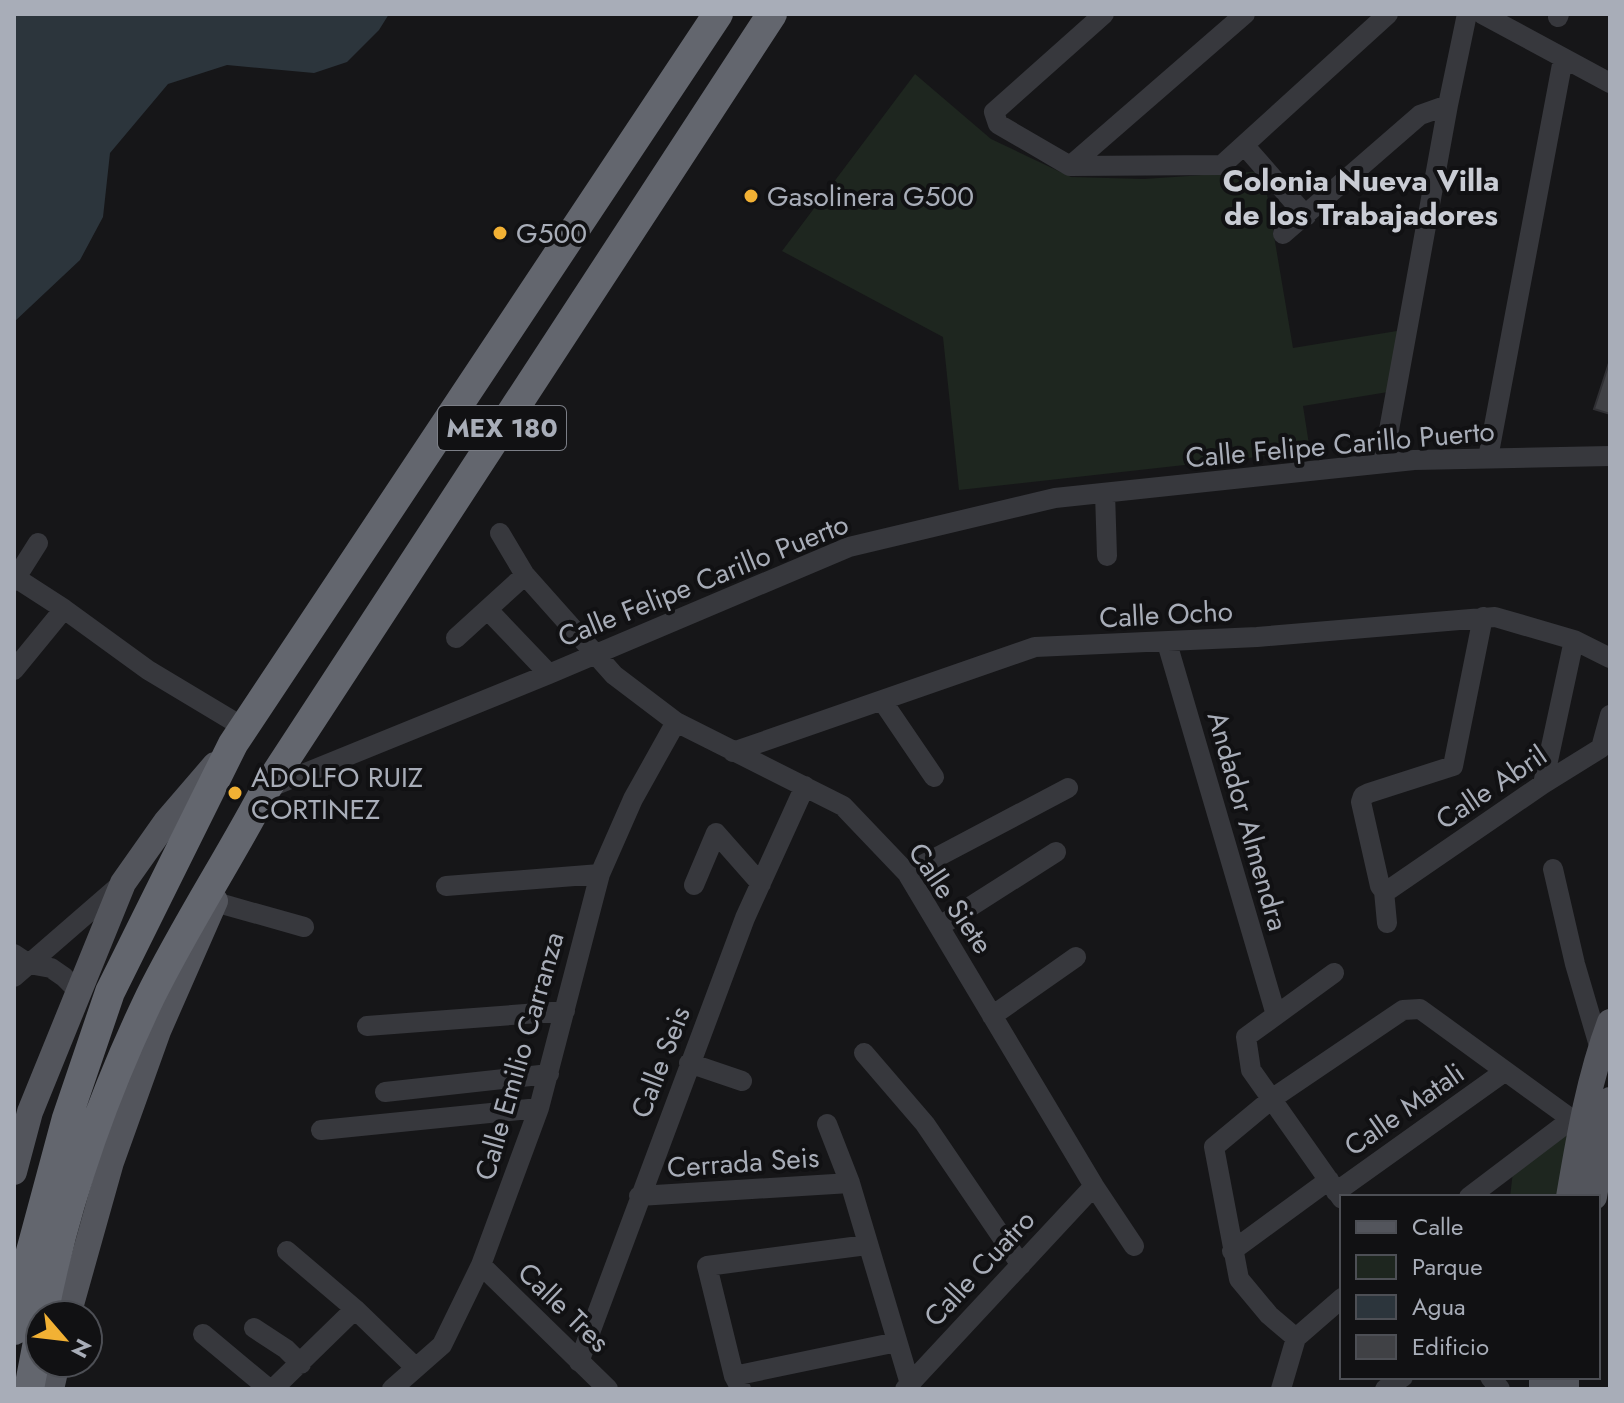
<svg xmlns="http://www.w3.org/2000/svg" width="1624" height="1403" viewBox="0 0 1624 1403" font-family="Jost,sans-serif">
	<rect width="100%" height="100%" fill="#161618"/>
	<path fill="#1e261f" d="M915 74 991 139 1071 177 1144 179 1263 171 1293 348 1403 330 1394 391 1303 406 1310 451 959 490 943 337 782 251Z
		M1572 1119 1569 1197H1510L1514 1163Z"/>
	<path fill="#2c353c" d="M14 14H389L379 30 347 62 314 73 227 65 168 84 110 153 103 217 80 260 14 322Z"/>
	<path fill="#404145" stroke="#303034" stroke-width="2" d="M1610 360V414L1594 409Z"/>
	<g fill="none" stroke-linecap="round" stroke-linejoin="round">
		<path stroke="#37383d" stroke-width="20" d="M1104 14 994 112 998 124 1070 166 1222 165 1388 14
			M1482 14 1610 83
			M1558 17 1559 14
			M1244 145 1306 216
			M1070 166 1245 14
			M1283 234 1420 115 1448 105
			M1488 458 1563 59
			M1383 463 1448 105 1467 14
			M1105 493 1107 556
			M500 533 525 575 614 675 676 722 843 806 907 873 1094 1186 1134 1246
			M16 578 64 609 148 670 243 727
			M14 581 38 543
			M488 610 549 674
			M456 638 525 575
			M1167 643 1276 1015
			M14 670 64 609
			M883 702 934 777
			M733 752 1035 647 1257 637 1495 617 1574 640 1610 658
			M1543 784 1574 640
			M266 789 549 674 849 547 1055 498 1414 460 1610 456
			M1553 869 1575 964 1600 1049
			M907 873 1068 788
			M694 885 716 833 761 884
			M446 886 600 874
			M1384 891 1390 889 1543 784 1601 748 1610 715
			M215 902 304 927
			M1387 923 1384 891 1380 886 1361 802 1363 796 1369 793 1453 766 1483 617
			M940 926 1056 852
			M14 954 29 964 51 968 64 977 77 990
			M1334 973 1246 1037 1251 1070 1342 1199
			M14 977 120 885
			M992 1016 1076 957
			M367 1026 565 1011
			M864 1053 925 1124 1021 1265
			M689 1063 742 1081
			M385 1092 549 1074
			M827 1124 850 1183 910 1384
			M321 1130 539 1108
			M1336 1192 1504 1072
			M639 1196 850 1183
			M1469 1197 1572 1119
			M287 1251 355 1309 416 1368
			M1232 1251 1329 1180
			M481 1265 608 1389
			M254 1328 286 1349 301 1364
			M203 1334 269 1389
			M1296 1338 1269 1315 1239 1279 1214 1147 1273 1098 1403 1010 1420 1009 1581 1126
			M579 1362 745 918 805 786
			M734 1376 897 1342
			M1490 1377 1500 1389
			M273 1389 355 1309
			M392 1389 442 1345 481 1265 539 1108 600 874 633 799 676 722
			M741 1389 734 1376 707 1266 867 1245
			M905 1389 1094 1186
			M1281 1389 1296 1338 1342 1298
			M1385 1389 1403 1377"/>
		<path stroke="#53555c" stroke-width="26" d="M14 1172 30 1112 123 883 166 822 215 765
			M1569 1197C1579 1138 1589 1078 1610 1022
			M1594 1197 1610 1100
			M68 1315 111 1162 158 1031 215 901
			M51 1389 57 1363
			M1542 1389V1377
			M1566 1389V1377"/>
		<path stroke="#63666e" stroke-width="30" d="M43 1315C64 1206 102 1097 150 997 185 926 229 859 266 789L772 14
			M14 1330 26 1270 67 1118 110 992 233 744 718 14
			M29 1389 40 1331"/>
	</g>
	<g fill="#f2b134" stroke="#111113" stroke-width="3">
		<circle cx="751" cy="196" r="8"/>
		<circle cx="500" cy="233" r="8"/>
		<circle cx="235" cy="793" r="8"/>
	</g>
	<g text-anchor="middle" stroke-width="8" stroke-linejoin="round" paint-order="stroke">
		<rect fill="#111113" stroke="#7b7e86" stroke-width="2" x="438" y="406" width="128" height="44" rx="6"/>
		<g font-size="26" font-weight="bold" fill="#a8adb8">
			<text x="502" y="437">MEX 180</text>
		</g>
		<g font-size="28" fill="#a8adb8" stroke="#111113" text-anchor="start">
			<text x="767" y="206">Gasolinera G500</text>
			<text x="516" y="243">G500</text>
			<text x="251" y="787">ADOLFO RUIZ<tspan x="251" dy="32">CORTINEZ</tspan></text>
		</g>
		<g font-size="28" fill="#a8adb8" stroke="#111113">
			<text transform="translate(1340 444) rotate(-5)" y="10">Calle Felipe Carillo Puerto</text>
			<text transform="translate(703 580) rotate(-22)" y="10">Calle Felipe Carillo Puerto</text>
			<text transform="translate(1166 614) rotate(-3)" y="10">Calle Ocho</text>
			<text transform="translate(1491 787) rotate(-34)" y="10">Calle Abril</text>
			<text transform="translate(1248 821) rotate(74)" y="10">Andador Almendra</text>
			<text transform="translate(951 898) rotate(56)" y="10">Calle Siete</text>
			<text transform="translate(519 1056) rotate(-74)" y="10">Calle Emilio Carranza</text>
			<text transform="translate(660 1062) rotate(-69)" y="10">Calle Seis</text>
			<text transform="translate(1404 1109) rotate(-35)" y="10">Calle Matali</text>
			<text transform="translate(743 1162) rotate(-4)" y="10">Cerrada Seis</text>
			<text transform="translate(979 1268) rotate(-47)" y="10">Calle Cuatro</text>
			<text transform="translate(564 1307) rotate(44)" y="10">Calle Tres</text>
		</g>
		<g font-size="30" font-weight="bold" fill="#c9ccd4" stroke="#111113">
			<text x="1361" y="191">Colonia Nueva Villa<tspan x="1361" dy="34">de los Trabajadores</tspan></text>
		</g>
	</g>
	<rect width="1624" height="1403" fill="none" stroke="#a8adb8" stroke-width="32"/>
	<rect x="1340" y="1195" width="260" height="184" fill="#111113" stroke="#4d4f55" stroke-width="2"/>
	<rect x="1356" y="1221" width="40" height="12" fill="#53555c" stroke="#4d4f55" stroke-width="2"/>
	<text x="1412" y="1235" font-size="24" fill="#a8adb8">Calle</text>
	<rect x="1356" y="1255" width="40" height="24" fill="#1e261f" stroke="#4d4f55" stroke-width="2"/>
	<text x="1412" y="1275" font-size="24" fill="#a8adb8">Parque</text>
	<rect x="1356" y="1295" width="40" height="24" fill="#2c353c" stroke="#4d4f55" stroke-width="2"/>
	<text x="1412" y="1315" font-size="24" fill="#a8adb8">Agua</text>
	<rect x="1356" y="1335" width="40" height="24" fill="#404145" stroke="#4d4f55" stroke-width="2"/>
	<text x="1412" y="1355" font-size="24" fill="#a8adb8">Edificio</text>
	<g transform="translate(64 1339) rotate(118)"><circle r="38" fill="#111113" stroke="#4d4f55" stroke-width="2"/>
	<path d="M0-6L14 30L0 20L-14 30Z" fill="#f2b134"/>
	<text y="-12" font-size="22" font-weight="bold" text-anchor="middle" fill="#a8adb8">N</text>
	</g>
</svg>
